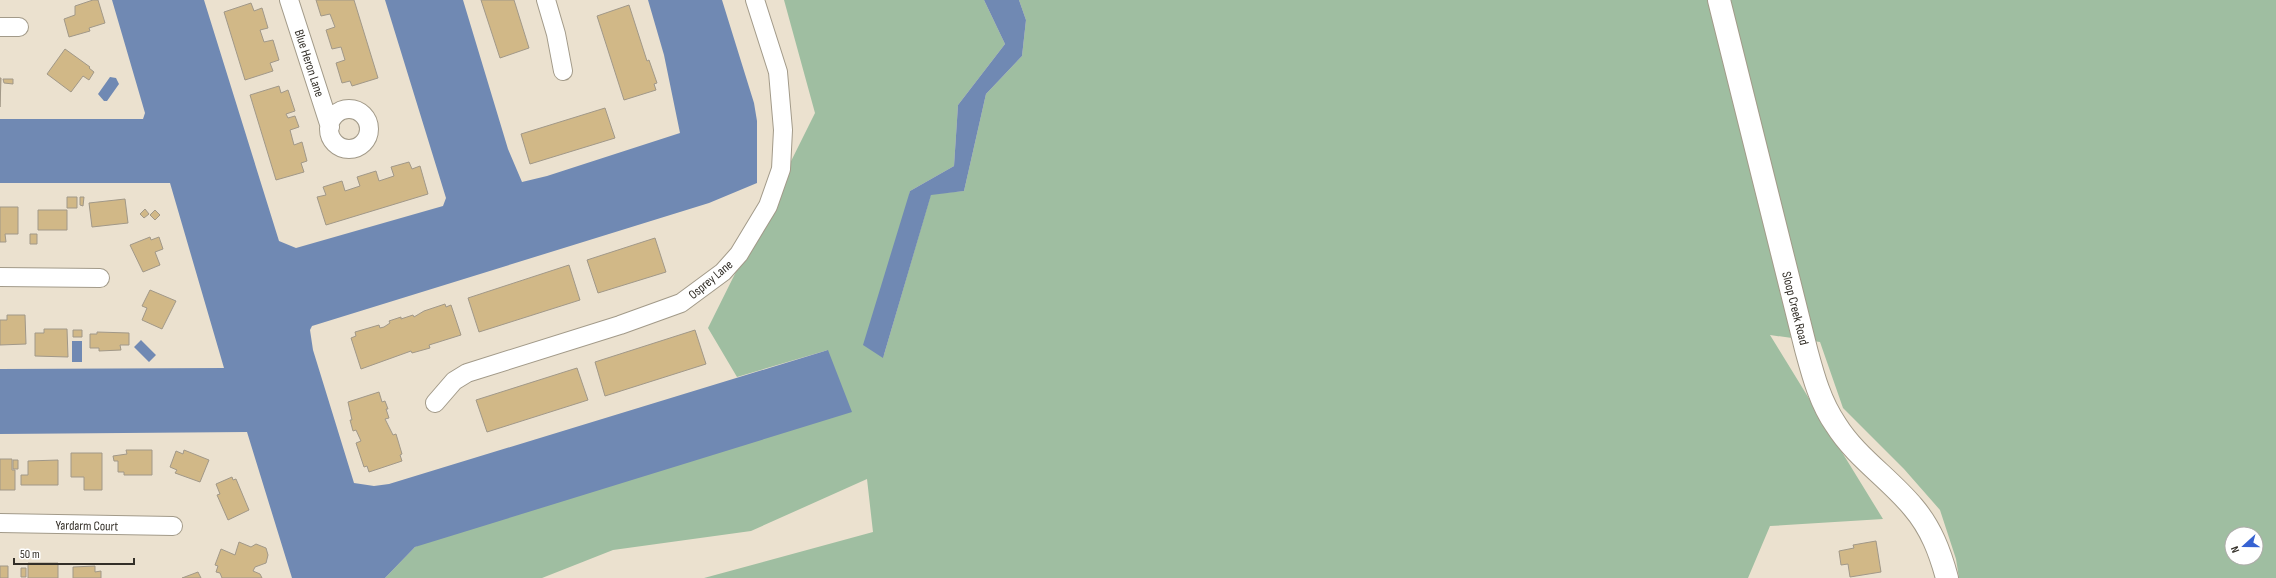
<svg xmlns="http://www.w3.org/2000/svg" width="2276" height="578" viewBox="0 0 2276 578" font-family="'Sofia Sans Condensed',sans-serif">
	<rect width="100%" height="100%" fill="#ebe1cf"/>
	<path fill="#9fbea1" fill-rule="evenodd" d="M784 0H984L1005 44 958 105 954 166 910 191 883 358 931 194 964 191 986 94 1022 56 1026 20 1019 0H2276V578H1959L1956 559 1940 510 1904 469 1843 408 1820 342 1770 335 1883 519 1770 526 1748 578H704L873 532 867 479 751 531 613 550 542 578H385L415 547 828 350 737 377 708 328 815 113ZM2232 534H2256V558H2232Z"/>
	<path fill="#7089b3" d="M112 0H204L279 241 296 248 443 206 446 198 385 0H463L508 149 522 182 547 176 680 133 664 55 648 0H722L754 103 757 121V183L709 203 312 326 310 330 313 350 354 483 374 486 389 484 828 350 852 412 415 547 385 578H292L247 432 0 434V369L224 368 170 183H0V119H143L145 113Z
		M984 0H1019L1026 20 1022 56 986 94 964 191 931 195 883 358 863 345 910 191 954 166 958 105 1005 44Z
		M110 77 116 78 119 84 107 101H104L98 94Z
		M141 340 156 355 149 362 134 347Z
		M72 341H82V362H72Z"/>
	<path fill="#d1b887" stroke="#a19888" d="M93 0H98L105 23 89 28 90 31 69 37 64 19 75 15V6Z
		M316 0H354L378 78 352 86 350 81 342 83 336 63 345 60 341 47 332 49 326 30 335 27 330 14 321 16Z
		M481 0H514L529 48 500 58Z
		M251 3 254 11 262 8 268 28 260 30 264 42 273 40 279 60 270 63 273 71 245 80 224 12Z
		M629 5 647 61 649 60 657 83 654 84 656 90 624 100 597 16Z
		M65 49 90 67 89 68 94 72 89 80 83 76 71 92 47 74Z
		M0 78H1L0 107Z
		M3 79H13V84L4 83Z
		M279 86 281 93 288 90 295 111 286 114 288 118 295 116 299 127 290 130 294 145 302 142 307 161 301 163 304 172 276 180 250 95Z
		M605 108 615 138 530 164 521 134Z
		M409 162 412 169 420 166 428 194 326 225 317 197 326 195 323 187 342 181 345 191 360 186 357 177 376 171 379 181 394 176 391 167Z
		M67 197H77V208H67Z
		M80 197H84L83 206 80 205Z
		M125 199 128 223 92 227 89 203Z
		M0 207H18V234H5L6 242H0Z
		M145 209 149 214 144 218 140 214Z
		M38 210H67V230H38Z
		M155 210 160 215 155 220 150 215Z
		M30 234H37V244H30Z
		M150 237 151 240 159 237 163 249 155 252 160 265 143 272 130 245Z
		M655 238 666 272 598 293 587 260Z
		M569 265 580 300 479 332 468 298Z
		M150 290 176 301 162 329 142 320 147 308 142 306Z
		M445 304 446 307 451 305 461 335 429 345 430 348 412 353 411 351 361 369 351 338 356 336 355 332 379 325 380 328 384 327 390 323 389 321 401 317V319L413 315 414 317 424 311Z
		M7 315H25L26 344 0 345V320H7Z
		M44 329H67L68 357 35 356V333H44Z
		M73 330H82V337H73Z
		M695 330 706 364 605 396 595 362Z
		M97 332 129 333V345H120L121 350 99 351V348H90V334H97Z
		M577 368 588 400 487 432 476 400Z
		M379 392 382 402 385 401 388 409H386L389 418 385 419 393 435 396 434 402 454 400 455 402 461 369 472 367 466 364 467 356 443 361 441 356 430 353 431 350 420H352L348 402Z
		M126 450H152V475H124V472H118V461H114L113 456 127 454Z
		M184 450 209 460 200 482 175 473 177 470 170 467 176 451 183 454Z
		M71 453H102V490H84V477H71Z
		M0 459H12V470H15V490H0Z
		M13 460H18V469H13Z
		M58 460V485H21V475H28V461Z
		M232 477 233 480 236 479 249 510 228 520 217 495 220 494 216 484Z
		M1876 541 1881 572 1850 577 1848 564 1841 565 1839 551 1854 548 1853 545Z
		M239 542 251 547 256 544 266 548 268 555 266 563 255 567 253 571 260 574 262 578H222L220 573 216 572 218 566 215 565 221 549 235 555Z
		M28 563H58V578H28Z
		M0 566H8V578H0Z
		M95 566V572L101 571V578H73V567Z
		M21 568H26V577H21Z
		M198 572 201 578H182Z"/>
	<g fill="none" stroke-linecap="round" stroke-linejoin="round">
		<g stroke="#a29a89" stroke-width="20">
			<path id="street" d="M289 0 330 127
				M546 0 556 34 563 71
				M0 27H19
				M329 129a20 20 0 1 1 40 0a20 20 0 1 1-40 0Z
				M0 277 100 278
				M435 403 454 381 467 373 620 325 681 303 723 272 739 254 768 206 781 169 783 130 778 72 755 0
				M0 523 173 526"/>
		</g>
		<g stroke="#a29a89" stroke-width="24">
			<path id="secondary" d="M1719 0 1806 349C1813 375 1820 402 1836 425 1856 457 1889 478 1913 507 1931 528 1940 552 1947 578"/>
		</g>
		<use href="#street" stroke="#fff" stroke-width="18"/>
		<use href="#secondary" stroke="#fff" stroke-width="22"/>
	</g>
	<g text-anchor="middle" stroke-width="3.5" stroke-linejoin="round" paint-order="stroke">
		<g font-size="13" fill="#332f28" stroke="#fff">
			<text transform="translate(310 63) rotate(72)" y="5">Blue Heron Lane</text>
			<text transform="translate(710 279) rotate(-40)" y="5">Osprey Lane</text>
			<text transform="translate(1796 308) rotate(76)" y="5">Sloop Creek Road</text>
			<text transform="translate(87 525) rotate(1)" y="5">Yardarm Court</text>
		</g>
	</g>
	<g transform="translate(2244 546) rotate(249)"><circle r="19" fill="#ffffff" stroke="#adaca9"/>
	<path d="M0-3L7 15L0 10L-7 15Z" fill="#3662d2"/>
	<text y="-6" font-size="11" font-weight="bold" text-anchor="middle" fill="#332f28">N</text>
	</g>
	<path d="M14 558v6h120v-6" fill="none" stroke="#332f28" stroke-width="2"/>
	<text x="20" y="558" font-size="12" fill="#332f28" stroke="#ffffff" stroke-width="3" paint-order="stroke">50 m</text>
</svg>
